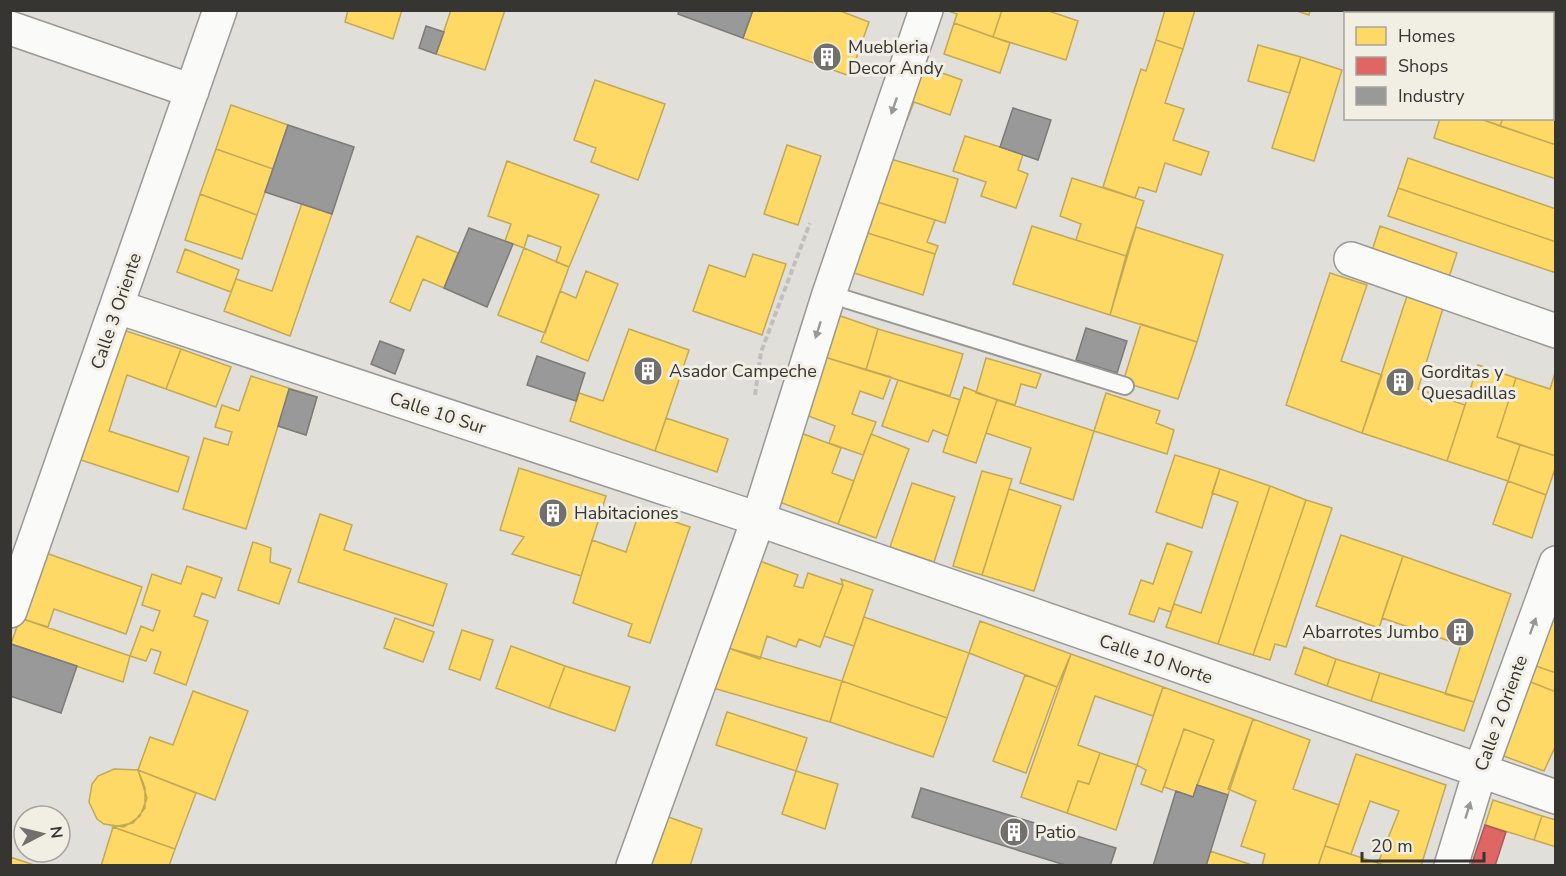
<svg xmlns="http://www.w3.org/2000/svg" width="1566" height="876" viewBox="0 0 1566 876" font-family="'Nunito Sans',sans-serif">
	<rect width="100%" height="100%" fill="#e1dfda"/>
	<path fill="#ffd966" stroke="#c3a856" stroke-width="1.5" d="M348 10H402L393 39 345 22Z
		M451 10H505L485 70 436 54Z
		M753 10H838L869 22 850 76 743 38Z
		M946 10H1002L993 37 954 23 957 14Z
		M1002 10H1046L1078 21 1066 60 993 37Z
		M1165 10H1195L1183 49 1156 40Z
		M1294 10H1310L1309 15Z
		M1510 10H1556L1552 34V14H1509Z
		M954 23 1010 43 1000 73 944 54Z
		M1556 25V61L1552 60V34Z
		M1156 40 1183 49 1165 103 1184 109 1173 140 1209 152 1201 175 1165 163 1156 192 1139 187 1135 198 1103 187 1141 69 1146 71Z
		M1258 45 1301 57 1290 93 1248 81Z
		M1301 57 1342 70 1314 161 1272 148Z
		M914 63 962 80 950 115 914 102 907 120 896 116Z
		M595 80 665 104 638 180 591 162 596 148 574 140Z
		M1552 80 1556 81V145L1500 126 1503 118H1552Z
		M231 105 288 125 273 169 216 149Z
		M1440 118H1478L1556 145V179L1434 138Z
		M1478 118H1503L1500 126Z
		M965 136 1023 154 1018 170 1028 174 1016 208 981 196 986 182 953 171Z
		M787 145 821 156 798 225 764 214Z
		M216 149 273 169 257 215 200 194Z
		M884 157 958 179 945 223 871 200Z
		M1408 158 1556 209V242L1398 188Z
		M507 161 599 195 569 267 556 262 561 247 528 235 524 248 505 241 511 224 488 216Z
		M1072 178 1144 201 1126 256 1076 240 1081 224 1060 216Z
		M1398 188 1556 242V273L1388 216Z
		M200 194 257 215 242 259 185 240Z
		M871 200 935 220 927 242 938 246 935 254 861 231Z
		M302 203 332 214 290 336 224 311 236 279 272 291Z
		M1032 226 1126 256 1110 315 1013 284Z
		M1380 226 1457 253 1447 283 1370 257Z
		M1136 227 1223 255 1197 342 1110 315Z
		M861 231 935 254 923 295 848 271Z
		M417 236 458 253 444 288 423 279 410 311 390 302Z
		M524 248 569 267 545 333 498 315Z
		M185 249 239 270 231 292 177 272Z
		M753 254 786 264 762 335 693 311 709 265 745 277Z
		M586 271 618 284 588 361 541 342 560 291 576 298Z
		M1330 273 1367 285 1341 361 1382 375 1362 433 1286 405Z
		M1408 293 1444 305 1418 389 1465 405 1447 461 1362 433Z
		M832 313 878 329 866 370 818 355Z
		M1141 324 1197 342 1178 399 1123 382Z
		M120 329 181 349 166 389 127 375 109 431 189 457 178 492 78 459Z
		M629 329 689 350 655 451 570 421 579 393 603 401Z
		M878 329 963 354 950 396 866 370Z
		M181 349 231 367 216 407 166 389Z
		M818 355 891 377 883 399 860 391 852 414 876 422 863 455 829 443 835 426 798 412Z
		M986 358 1041 374 1036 388 1021 384 1015 405 976 393Z
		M1478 365 1516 378 1497 437 1520 445 1508 481 1447 461Z
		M1556 370V456L1497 437 1516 378 1550 389Z
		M251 376 317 397 306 435 278 426 246 529 183 509 204 438 228 445 232 432 215 427 222 405 239 411Z
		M898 380 960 400 948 436 933 430 928 442 882 426Z
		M964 387 997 400 976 463 943 452Z
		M1106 393 1160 411 1156 423 1174 430 1167 454 1094 431Z
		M997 400 1094 431 1073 500 1020 483 1031 448 986 433Z
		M666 418 728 439 717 472 655 451Z
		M793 430 841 448 832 473 854 481 838 524 769 498Z
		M871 434 909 449 876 538 838 524Z
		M1520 445 1556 456V466L1546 495 1508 481Z
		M1175 455 1220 469 1202 528 1156 512Z
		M519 468 606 496 581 576 512 554 524 537 500 530Z
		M1220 469 1270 486 1218 644 1166 627 1174 604 1201 613 1238 502 1212 493Z
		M982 471 1012 479 982 575 953 566Z
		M1508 481 1546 495 1532 538 1493 524Z
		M912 483 955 497 934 562 890 547Z
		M1270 486 1306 500 1253 655 1218 644Z
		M1009 489 1061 506 1034 591 982 575Z
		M1306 500 1332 508 1286 647 1275 644 1270 660 1253 655Z
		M640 510 690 527 650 643 628 636 632 624 573 603 592 540 626 552Z
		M320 514 352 525 344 550 447 584 433 626 298 582Z
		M1341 535 1403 556 1379 628 1316 606Z
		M253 542 271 548 270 562 291 569 279 604 238 590Z
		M1167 543 1192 552 1171 612 1159 608 1154 622 1129 614 1141 580 1153 584Z
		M43 552 142 587 126 634 54 609 48 627 20 618Z
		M1403 556 1511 594 1474 702 1445 694 1461 645 1382 618Z
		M757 560 798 575 794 586 803 588 808 573 843 585 820 647 799 639 796 647 767 636 760 659 725 647Z
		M187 566 222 578 215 598 202 593 194 616 208 621 186 685 154 673 161 652 151 649 146 661 130 656 141 626 153 631 160 611 142 605 152 574 181 584Z
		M841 579 873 590 854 646 824 636 843 585Z
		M1552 616 1556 617V673L1533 665Z
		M864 617 969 653 947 718 842 681Z
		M20 618 130 656 123 682 11 644Z
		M395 618 434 632 423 662 384 648Z
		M980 621 1071 654 1057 687 969 653Z
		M462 630 493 640 480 680 449 669Z
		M511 646 565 666 549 708 496 688Z
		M725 647 842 681 830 722 713 688Z
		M1304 647 1336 659 1327 686 1295 674Z
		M1071 654 1163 687 1153 716 1095 696 1078 745 1100 753 1089 784 1078 781 1067 813 1021 797Z
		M1336 659 1380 673 1371 701 1327 686Z
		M1533 665 1556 673V692L1528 681Z
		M565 666 630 687 615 731 549 708Z
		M1380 673 1474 702 1464 731 1371 701Z
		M1025 675 1057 687 1026 773 993 761Z
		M842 681 947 718 933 757 830 722Z
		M1528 681 1556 692V745L1544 771 1501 755Z
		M1163 687 1253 719 1228 795 1197 785 1214 740 1184 729 1162 792 1141 784 1146 770 1137 765Z
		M193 691 248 711 215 800 138 770 150 737 173 745Z
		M727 712 807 738 796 771 716 745Z
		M1253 719 1310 740 1293 789 1339 805 1318 866H1262L1265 854 1241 846 1256 801 1228 789Z
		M1184 729 1214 740 1193 797 1164 787Z
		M1100 753 1137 765 1116 830 1067 813 1078 781 1089 784Z
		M1356 754 1446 785 1421 866H1387L1378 863 1399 811 1370 801 1351 854 1325 846Z
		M114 769 138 770 147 798 140 816 124 827 104 824 97 819 89 802 92 784 98 776Z
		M138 770 196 793 175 849 113 827 133 823 145 808V788Z
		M796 771 838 784 825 829 782 814Z
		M1493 800 1542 816 1534 840 1485 825Z
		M663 815 702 829 690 866H645Z
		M1542 816 1556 820V847L1534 840Z
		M113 827 175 849 169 866H101Z
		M1325 846 1378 863V866H1318Z
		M1210 851 1255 866H1206Z
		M10 857 37 866H10Z"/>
	<path fill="#e06666" stroke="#ad5756" stroke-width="1.5" d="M1485 825 1506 832 1495 866H1471Z"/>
	<path fill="#999" stroke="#7c7b7a" stroke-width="1.5" d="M679 10H753L743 38 678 14Z
		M426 26 444 32 436 54 419 48Z
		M1013 108 1051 120 1038 160 1000 147Z
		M288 125 354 147 332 214 265 192Z
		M469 228 513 244 487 307 444 288Z
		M1086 328 1127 341 1117 373 1076 360Z
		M380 341 404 350 395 374 371 364Z
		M537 356 585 373 576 401 527 385Z
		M289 389 317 397 306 435 278 426Z
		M11 644 77 666 61 713 10 696Z
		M1197 785 1228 795 1206 866H1153L1176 791 1193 797Z
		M921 788 1116 848 1110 866H1068L912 817Z"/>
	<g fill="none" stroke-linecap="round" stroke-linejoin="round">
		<g stroke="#9a9895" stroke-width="20">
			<path id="lane" d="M829 294 1125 386"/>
		</g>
		<g stroke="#9a9895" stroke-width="36">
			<path id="street" d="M10 28 192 91
				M1552 69 1556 70
				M1351 259 1556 331
				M118 307 740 513 1556 797
				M10 611 220 10
				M1451 866 1480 771 1556 563"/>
		</g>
		<g stroke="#9a9895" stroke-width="36">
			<path id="secondary" d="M633 866 758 520 829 294 926 10"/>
		</g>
		<path stroke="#c1bfbe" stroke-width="4" stroke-dasharray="6 3" stroke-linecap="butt" d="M755 395 761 352 810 223"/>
		<use href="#lane" stroke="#fafaf9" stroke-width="16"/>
		<use href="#street" stroke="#fafaf9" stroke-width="33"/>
		<use href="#secondary" stroke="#fafaf9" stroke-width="33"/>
	</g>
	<defs><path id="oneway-solid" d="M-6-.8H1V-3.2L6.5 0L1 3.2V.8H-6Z" transform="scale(1.5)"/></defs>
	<g fill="#989896">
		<use href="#oneway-solid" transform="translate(894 106) rotate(109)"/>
		<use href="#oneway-solid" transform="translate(818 330) rotate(108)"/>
		<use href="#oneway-solid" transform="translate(1533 626) rotate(-70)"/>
		<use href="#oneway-solid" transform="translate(1468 810) rotate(-73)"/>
	</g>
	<defs>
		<g id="building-disc" transform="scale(1.5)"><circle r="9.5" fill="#72706d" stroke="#f1eee4"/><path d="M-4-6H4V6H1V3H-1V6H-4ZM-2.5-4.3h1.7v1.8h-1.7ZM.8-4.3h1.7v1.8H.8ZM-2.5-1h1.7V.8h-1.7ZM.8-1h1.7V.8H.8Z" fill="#fff"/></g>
	</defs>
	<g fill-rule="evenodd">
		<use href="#building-disc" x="827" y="57"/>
		<use href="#building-disc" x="648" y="371"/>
		<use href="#building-disc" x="1400" y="382"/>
		<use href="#building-disc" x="553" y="513"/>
		<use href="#building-disc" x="1460" y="632"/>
		<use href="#building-disc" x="1014" y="832"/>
	</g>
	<g text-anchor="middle" stroke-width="6" stroke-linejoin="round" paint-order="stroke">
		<g font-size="18" fill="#373532" stroke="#f1eee4" text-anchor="start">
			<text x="848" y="53">Muebleria<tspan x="848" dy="21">Decor Andy</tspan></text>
			<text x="669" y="377">Asador Campeche</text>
			<text x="1421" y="378">Gorditas y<tspan x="1421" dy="21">Quesadillas</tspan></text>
			<text x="574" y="519">Habitaciones</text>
			<text x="1439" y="638" text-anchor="end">Abarrotes Jumbo</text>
			<text x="1035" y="838">Patio</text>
		</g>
		<g font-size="18" fill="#373532" stroke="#f1eee4">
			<text transform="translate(116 311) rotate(-71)" y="6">Calle 3 Oriente</text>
			<text transform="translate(438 413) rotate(18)" y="6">Calle 10 Sur</text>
			<text transform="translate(1156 659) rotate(19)" y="6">Calle 10 Norte</text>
			<text transform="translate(1501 713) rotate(-70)" y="6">Calle 2 Oriente</text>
		</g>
	</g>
	<rect width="1566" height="876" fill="none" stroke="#373532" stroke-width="24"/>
	<rect x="1344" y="12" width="210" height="108" fill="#f1eee4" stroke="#a7a49d" stroke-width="1.5"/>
	<rect x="1356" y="27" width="30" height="18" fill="#ffd966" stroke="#a7a49d" stroke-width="1.5"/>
	<text x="1398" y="42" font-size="18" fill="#373532">Homes</text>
	<rect x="1356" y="57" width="30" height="18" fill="#e06666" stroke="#a7a49d" stroke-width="1.5"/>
	<text x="1398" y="72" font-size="18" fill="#373532">Shops</text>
	<rect x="1356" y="87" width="30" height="18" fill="#999999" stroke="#a7a49d" stroke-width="1.5"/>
	<text x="1398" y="102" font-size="18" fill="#373532">Industry</text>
	<g transform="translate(42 834) rotate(83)"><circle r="28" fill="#f1eee4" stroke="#a7a49d" stroke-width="1.5"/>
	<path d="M0-4.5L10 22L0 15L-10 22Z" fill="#72706d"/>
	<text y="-9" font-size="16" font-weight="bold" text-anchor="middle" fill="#373532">N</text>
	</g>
	<path d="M1362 852v9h122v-9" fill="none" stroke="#373532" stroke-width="3"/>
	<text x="1371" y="852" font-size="18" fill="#373532" stroke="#f1eee4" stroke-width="4.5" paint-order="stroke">20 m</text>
</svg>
